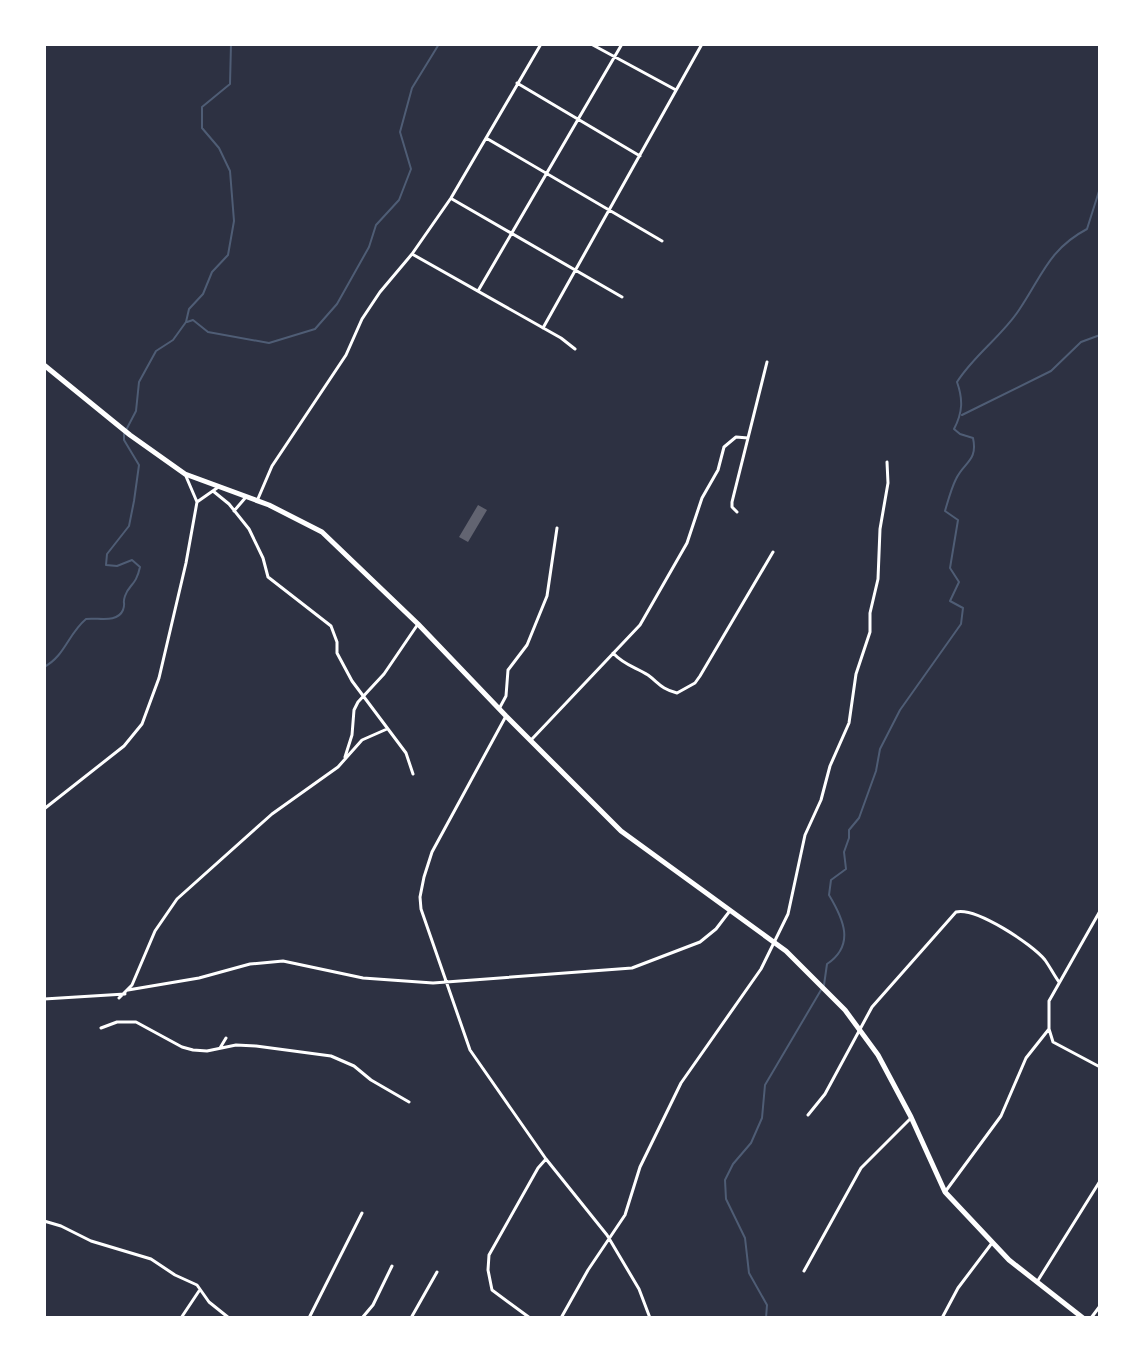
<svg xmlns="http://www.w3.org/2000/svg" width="1144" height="1362" viewBox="0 0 1144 1362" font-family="'Space Grotesk',sans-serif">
	<rect width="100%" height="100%" fill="#2d3142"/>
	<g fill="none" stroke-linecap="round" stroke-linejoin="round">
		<path stroke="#4f5d75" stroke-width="2" d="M187 322 193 320 208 332 269 343 315 329 337 304 369 247 376 225 399 200 411 169 400 132 412 88 439 44
			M962 415 1051 371 1081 342 1100 335
			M44 667C65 656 68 634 86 619 97 617 117 624 123 610 126 601 122 605 125 596 129 584 136 586 140 567L132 560 117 566 106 565 107 554 129 526 134 501 139 465 124 440V434L136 411 139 382 156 351 173 340 186 322 189 309 203 294 212 272 228 255 234 221 230 171 219 148 202 128V107L230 84 231 44
			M824 985 827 964C855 945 844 920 829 895L831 880 846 869 844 852 849 838V830L859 818 876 771 880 749 900 710 961 624 963 608 950 601 959 582 950 568 958 520 945 511C948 501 951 489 956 479 964 462 978 461 973 438L960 434 954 429C963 412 963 399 957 382 974 355 1002 336 1019 310 1042 276 1049 249 1087 229L1100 188
			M766 1318 767 1305 749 1273 745 1238 726 1199 725 1180 733 1164 751 1143 762 1118 765 1085 821 990"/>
	</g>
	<path fill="#626471" d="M478 505 487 510 468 542 459 537Z"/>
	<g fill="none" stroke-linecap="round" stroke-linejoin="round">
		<path stroke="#fff" stroke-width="3" d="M591 44 676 90
			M517 83 640 156
			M486 138 662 241
			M452 199 622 297
			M412 254 561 338 575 349
			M478 291 622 44
			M543 328 702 44
			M185 474 197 502
			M213 491 229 504 249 529 263 558 268 577 331 626 337 642V653L352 681 406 753 413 774
			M257 501 272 466 346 355 362 319 380 292 412 254 451 198 541 44
			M234 511 246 497
			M737 512 732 507V502L767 362
			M613 653C624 665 635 667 648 675 659 683 661 689 677 693L695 683 700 676 773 552
			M499 709 506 696 508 670 527 645 547 596 557 528
			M506 716 432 852 424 877 420 897 421 909 470 1050 546 1159 607 1235 639 1289 650 1318
			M532 739 640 625 687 543 702 498 718 470 724 447 736 437 748 438
			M345 757 352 735 354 710 358 702 384 674 418 624
			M44 809 124 746 142 724 159 678 186 563 197 502 217 488
			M1100 911 1049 1001V1029L1053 1042 1100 1067
			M128 990 199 978 250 964 283 961 363 978 433 983 632 968 700 942 716 929 729 912
			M119 998 132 985 155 931 177 899 272 814 338 767 362 740 387 729
			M44 999 125 994
			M101 1028 117 1022H136L182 1047 193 1050 207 1051 236 1045 256 1046 331 1056 354 1066 371 1080 409 1102
			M220 1048 226 1038
			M808 1115 825 1094 872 1007 956 912C976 907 1032 944 1045 960 1050 967 1054 975 1059 982
			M945 1192 1001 1116 1026 1058 1049 1029
			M44 1221 61 1226 91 1241 151 1259 175 1275 197 1285 209 1302 229 1318
			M804 1271 861 1168 911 1118
			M1037 1282 1100 1181
			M181 1318 199 1291
			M309 1318 362 1213
			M362 1318 373 1305 392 1266
			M411 1318 437 1272
			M530 1318 492 1290 488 1270 489 1255 538 1168 546 1159
			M561 1318 588 1270 625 1215 640 1167 681 1083 761 969 788 914 805 835 821 800 830 766 849 723 856 674 870 632V613L878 579 880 529 888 483 887 462
			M942 1318 958 1288 992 1243
			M1091 1318 1100 1306"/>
		<path stroke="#fff" stroke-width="5" d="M44 365 130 435 185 474 269 505 322 532 418 624 506 716 621 831 786 951 845 1010 878 1055 911 1117 945 1192 1009 1260 1083 1318"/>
	</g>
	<rect width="1144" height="1362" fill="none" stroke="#ffffff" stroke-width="92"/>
</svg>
